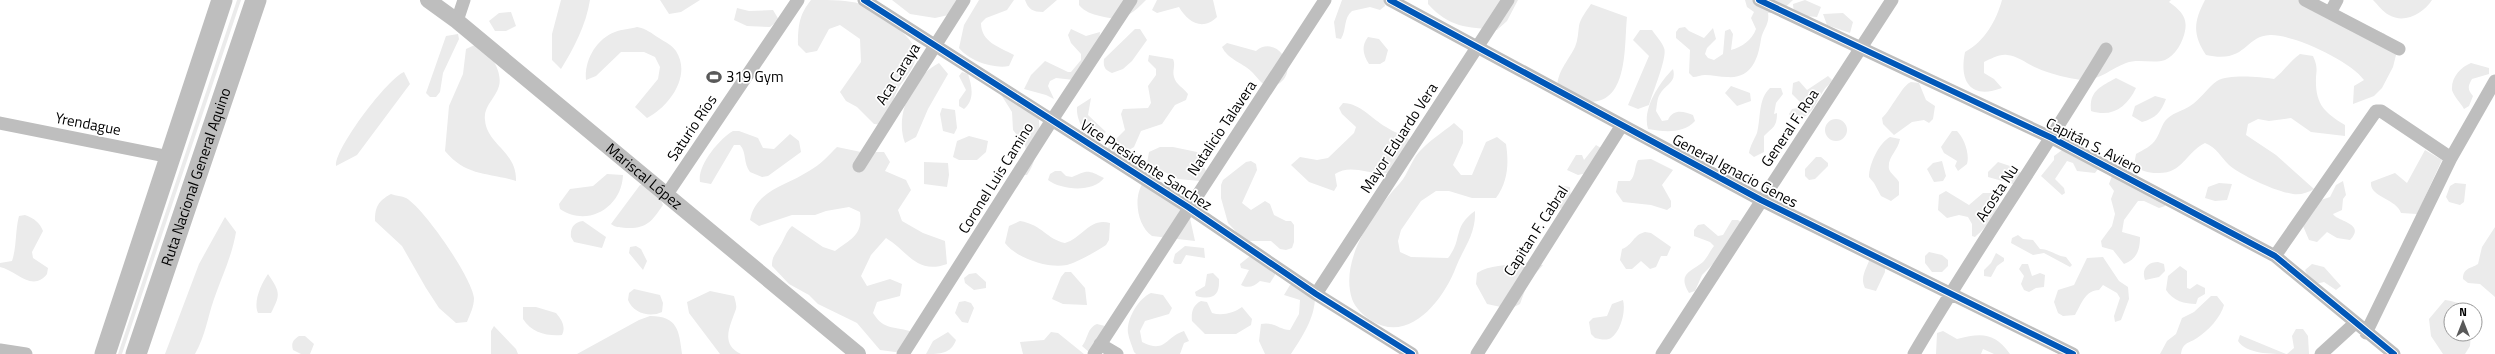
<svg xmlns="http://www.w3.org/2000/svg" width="2495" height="354" viewBox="0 0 2495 354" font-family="'Titillium Web',sans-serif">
	<rect width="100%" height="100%" fill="#fff"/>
	<path fill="#ebebeb" d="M237 0H241L122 354H118Z
		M561 0H590C586 25 574 48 561 69L552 60V34Z
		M660 0H700L681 12 669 14Z
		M811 0C855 0 869 0 901 31 907 37 916 45 916 54 916 68 903 79 897 91 890 103 896 111 885 125L874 124 857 107 846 101 840 92 861 62 860 39 840 25 829 29 817 51 806 53 798 45C798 26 799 15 811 0Z
		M892 0H964L953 14 935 18 910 14Z
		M979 0H1014L1007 10 986 18 981 23C981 42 999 47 1014 55L1009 66C994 69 969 61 959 48L964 25Z
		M1025 0H1057L1043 12C1033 12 1028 9 1025 0Z
		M1079 0H1146C1130 16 1123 22 1100 16 1092 14 1085 12 1079 5Z
		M1157 0H1213L1217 17C1202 32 1187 21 1179 7L1157 13 1152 10Z
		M1342 0H1384L1385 6 1380 10 1370 7 1352 11C1343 19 1347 29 1341 39L1336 38 1334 22Z
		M1428 0H1518L1507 21 1497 30C1466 27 1450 28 1428 4Z
		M1745 0H1793L1779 13H1768C1770 24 1763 29 1761 39 1758 60 1751 79 1727 77 1720 77 1712 75 1705 75 1701 75 1697 77 1693 77L1689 73 1690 50 1676 38V32L1679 28 1685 27 1689 31 1704 38 1713 28 1716 39 1707 48 1705 54 1708 58 1714 60 1723 54 1725 31 1730 29 1733 34 1731 50C1742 47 1752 40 1756 29L1751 18 1754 12 1747 7Z
		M1805 0 1821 7 1817 17 1794 15 1793 4Z
		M2002 0H2171L2169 2C2180 10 2188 17 2185 31 2183 42 2175 56 2165 60 2153 64 2138 58 2126 63 2112 68 2100 80 2084 80 2074 80 2047 73 2037 68 2027 64 2018 56 2007 55 1999 54 1991 59 1984 62V73L1994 79 2002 88C1970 100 1959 81 1965 52 1985 41 1996 21 2002 0Z
		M2205 0H2303L2328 8 2385 34 2396 55 2393 67 2382 88 2374 96 2353 104 2354 86 2364 80C2351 61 2293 34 2270 35 2244 36 2247 64 2206 55 2192 34 2194 21 2205 0Z
		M2373 0H2432C2423 14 2404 24 2389 15 2383 12 2378 5 2373 0Z
		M1591 4 1627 17C1624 45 1629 102 1590 102 1573 102 1570 100 1557 90 1557 71 1567 63 1575 47 1578 40 1578 33 1579 26 1580 19 1587 10 1591 4Z
		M737 8 749 11 773 10 779 20 770 27 747 26 734 20Z
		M511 12 516 26 506 31H495L489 21 499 13Z
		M1843 13 1853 22 1850 33 1827 25 1823 14Z
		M637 27C647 29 651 33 659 38 665 42 672 45 676 51 692 76 669 107 647 118L635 107 658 79 660 67 655 57 644 52H621L596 76 586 80C584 61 596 39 615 32 622 29 630 29 637 27Z
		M1071 29 1086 36 1100 32 1099 45 1074 80 1056 78 1050 81 1048 86 1054 99 1046 95 1024 89 1031 75 1045 61 1068 72H1071L1081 60V54L1071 43 1068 35Z
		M1135 29H1140L1147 40 1132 61 1123 69 1112 73C1105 70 1103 67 1104 59Z
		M1640 30H1652C1656 36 1662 42 1664 48 1668 56 1652 94 1649 105L1638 109 1628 105 1649 56 1633 40Z
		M458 34 459 39 443 73 440 92 436 97H430L426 93 446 36Z
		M1368 37 1379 39 1388 50 1385 61 1380 64H1369C1363 55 1361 46 1368 37Z
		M479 43C489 53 503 70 499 86 496 98 483 106 485 120 487 145 517 151 516 181 487 172 467 177 445 151L449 106 463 74 466 49Z
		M1227 43 1256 51C1276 34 1300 68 1280 83 1267 92 1261 82 1253 73 1244 63 1228 60 1222 47Z
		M2300 54 2313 56C2317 65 2317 68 2316 77 2315 104 2324 112 2345 125V136L2311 132 2291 118 2269 121 2258 119 2248 124 2246 135 2276 155 2314 189C2307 193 2301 195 2293 194 2277 192 2242 176 2229 165 2220 156 2217 148 2205 143 2184 154 2183 174 2157 173 2147 173 2142 171 2134 165L2136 154C2143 150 2152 146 2156 139 2161 132 2161 124 2168 118 2175 112 2182 111 2190 106 2200 100 2207 88 2217 81 2229 74 2260 77 2274 79 2284 71 2290 61 2300 54Z
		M1149 55 1173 59C1176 66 1172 70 1174 77 1176 85 1184 88 1188 94L1186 100 1175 105 1162 124 1141 131 1134 147 1124 153H1107L1108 147 1125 130 1121 114 1123 109 1148 108 1151 103 1148 86 1156 75V69L1148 61Z
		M939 63 948 74 928 109 916 137 905 143C894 115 913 76 939 63Z
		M2471 63 2489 68V74L2472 79C2468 86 2467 89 2473 96L2469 106 2464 109C2461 103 2454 97 2452 90 2451 77 2461 67 2471 63Z
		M1673 69C1677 83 1665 84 1660 94 1657 98 1657 106 1656 111L1662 121 1668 120C1673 109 1683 111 1693 115L1695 121C1683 134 1664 132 1648 129 1642 109 1659 83 1673 69Z
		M404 72 410 84 357 155 336 166C334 149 388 78 404 72Z
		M962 72 968 74C972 86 975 100 964 109L959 106V100L966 90 959 76Z
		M1828 76 1832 80C1830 85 1826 86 1824 90 1815 103 1812 119 1793 120L1789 114 1792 109 1797 108 1800 102 1792 94 1793 83 1799 81 1807 90Z
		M2116 78 2136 88C2127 107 2112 118 2091 111 2089 91 2100 87 2116 78Z
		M1911 82 1919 83 1926 100 1935 106 1933 119 1929 123 1924 120 1912 122 1894 135 1883 124 1882 118C1891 110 1903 84 1911 82Z
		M1731 86 1750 93 1751 101 1737 106 1725 93Z
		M1770 88H1781L1783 94 1776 103 1774 114 1777 113C1777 127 1773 127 1764 136V152L1754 157 1749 153C1750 146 1754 140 1757 133 1761 118 1758 99 1770 88Z
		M1000 93 1038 115C1042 131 1037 162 1027 175H1010L1021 161 1026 151 1025 145 1013 130 1012 112Z
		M2155 96 2166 99C2161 112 2156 118 2142 122L2132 116 2135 106Z
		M1091 98 1088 115 1106 132 1096 139C1084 136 1076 119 1077 107Z
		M1343 103C1360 103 1372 119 1386 127 1395 133 1404 135 1413 142L1393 172C1374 178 1352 162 1335 174L1337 186 1334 191 1309 182 1291 165 1300 157 1317 160 1328 158 1354 133 1356 127 1342 114 1339 108Z
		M942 108 955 110 957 128 954 134 943 131 940 114Z
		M1825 130a11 11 0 1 1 22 0a11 11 0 1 1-22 0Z
		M1454 123 1463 131V143L1453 165 1461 175H1472L1486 142 1497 137 1506 144C1509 164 1508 181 1496 198H1472L1449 191H1436L1421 201 1401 230 1398 241 1400 252 1411 257 1448 258C1463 240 1452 227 1475 211 1476 234 1464 247 1456 267 1444 299 1410 344 1372 321 1364 316 1355 308 1352 299 1339 259 1375 210 1400 183 1408 174 1411 161 1419 152 1429 141 1443 132 1454 123Z
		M733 131H739L758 138 763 148 774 149 790 134 799 141 801 152 768 176 762 177 750 172C743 163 747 153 740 145H734L711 184 700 182C697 166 719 139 733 131Z
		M1952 131H1957C1964 138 1970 154 1967 164L1958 171 1955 166 1957 161 1944 153 1941 147Z
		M969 136 988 141 986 152 977 160H959L953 157 957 141Z
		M1890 137 1900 139C1898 151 1887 157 1889 169 1890 173 1897 178 1899 182V195L1891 201 1881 196 1874 183 1869 177C1869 164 1879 143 1890 137Z
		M1596 145 1601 148 1596 171 1578 175 1567 170 1576 155H1582L1584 160Z
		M837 147 861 152H884L890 162 885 171 906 180 911 190 898 210 902 221 923 233 945 241 947 264C916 275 908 251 886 238L871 255 861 276 867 286 890 279 902 284 900 296 877 302 873 313C884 331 895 326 913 332L903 353 880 350 857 323 818 304 809 295 789 284 772 266C772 256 775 255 780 246 785 238 785 233 792 226L823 247 835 251C852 238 863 235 860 212L849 207 826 211 815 215H792L759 226 750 220C756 190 786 186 809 171 820 165 828 156 837 147Z
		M1160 147H1173L1197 152 1206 171 1200 181 1178 179 1147 163 1149 152Z
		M2062 150H2065L2098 169 2095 173 2077 171 2073 163 2067 161 2055 179 2064 188 2065 193 2062 195 2041 176 2054 160V156Z
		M2425 150 2442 160 2417 214 2401 213C2397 199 2369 197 2371 182L2395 173 2407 183Z
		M1816 157H1821L1828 163V166L1815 179 1809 180 1805 176V169Z
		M1651 159 1673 170 1662 185 1671 201V207L1667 210 1651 205 1623 202 1616 192 1618 181H1630C1636 175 1634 167 1638 160Z
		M1251 161 1256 164 1257 170 1242 203 1251 210 1265 201 1270 204 1274 215 1286 221H1291L1294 225V242L1292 248 1286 250 1280 249 1271 241H1245L1228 223 1221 198V185L1223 180 1246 162Z
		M1942 161 1946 176 1943 181 1934 182 1927 169 1933 163Z
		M924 162 948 163 949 175 947 187 924 184Z
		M1998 162 2010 166 2021 173 2014 186 2013 184 1988 177V172Z
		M1055 171H1061L1066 176 1072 177C1089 170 1087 170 1104 178 1093 193 1061 190 1048 180L1050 174Z
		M607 174 623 175C622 207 588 228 560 209L559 204 570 189 593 186Z
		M2112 176 2165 203V206L2159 208 2144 201H2138L2124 220 2122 232 2140 237C2140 250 2137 259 2124 264L2113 250 2102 247 2101 241 2112 226 2115 214 2111 199 2114 191 2109 184Z
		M2343 181 2346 195 2343 199 2342 210 2333 214C2338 222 2366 223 2350 240L2337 238 2327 232 2317 242 2309 240 2303 226 2321 200 2330 197 2336 185Z
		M1143 183 1188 209 1195 241 1152 236C1137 226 1133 197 1143 183Z
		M2219 183 2232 184 2227 200 2215 201 2205 198 2208 187Z
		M2455 183 2466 184 2464 202 2460 205 2449 202 2446 197 2450 186Z
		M640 185H649L658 194 663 205C652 221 647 229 626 228 620 227 616 228 611 224Z
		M1563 186 1570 187 1571 206 1554 210 1551 206 1558 188Z
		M1946 191 1969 205 1983 193H1992C2007 205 1986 228 1975 237L1972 236V224L1968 217 1959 215 1947 218 1938 210 1939 195Z
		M391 194C396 196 402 196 406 198 424 208 472 278 474 298 474 307 470 314 467 322L456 323 439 308 426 288 402 246 375 221C375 207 378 201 391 194Z
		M25 215C34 218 40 223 43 231L32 252 33 258 48 268 47 274C32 293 16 270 0 267V263L12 261C17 246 15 231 19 216Z
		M225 217 236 232C232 256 222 276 214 299 207 319 206 334 195 354H165L199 264Z
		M1732 220H1738L1743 224 1722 255 1702 275 1695 291 1689 293C1677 273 1691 272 1703 262 1707 258 1710 251 1714 246L1710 242 1694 236V230L1698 225 1704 224 1718 236 1723 235Z
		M583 221 606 237 602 248 574 242 571 237C570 228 574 222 583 221Z
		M1020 221C1043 225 1046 239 1065 243 1082 238 1090 217 1110 223L1109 240 1106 245C1095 252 1080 261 1067 265 1048 269 1016 258 1005 243L1009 226Z
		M2495 227V297L2480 284 2468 283 2463 279C2463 268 2470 269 2478 264L2482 247Z
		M1645 232 1651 233 1671 247 1667 256H1661L1656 267 1650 269 1641 261 1632 269H1626L1620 260 1622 249C1633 245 1633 235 1645 232Z
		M2018 235 2023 239 2033 240 2040 249C2050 249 2056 256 2066 257L2072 265 2070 267 2044 253 2033 255 2011 243 2012 238Z
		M636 246 641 249 647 261 643 270 629 253 630 247Z
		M1185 246 1204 248 1205 258 1186 255 1181 264H1175L1173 262 1175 254Z
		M1929 252 1942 255 1948 260V266L1942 272H1932L1925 263V256Z
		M1996 253 2004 258V261L1997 266 1991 277 1984 276V270L1991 263Z
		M1871 255 1885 266V272L1876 291 1865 288C1859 276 1868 267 1871 255Z
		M1250 256 1276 269 1275 275 1270 283 1260 281C1255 286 1248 289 1241 285L1249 270 1241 268 1240 264Z
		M2103 257 2119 281 2128 287 2129 299 2121 320 2115 322 2114 316 2120 298 2117 293 2103 285 2099 290C2085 290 2081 305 2075 315L2063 316 2058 313 2054 302 2058 290 2074 285 2087 258Z
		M1521 262 1543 265 1528 282 1520 304 1510 309 1487 304 1476 284 1477 273C1490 264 1506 267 1521 262Z
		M2158 262 2164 264 2165 271 2159 277 2145 280C2141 269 2148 262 2158 262Z
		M2022 264H2028L2032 276 2040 273 2045 275 2044 287 2036 288 2029 292 2024 290 2021 284 2024 276 2019 269Z
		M2312 264 2324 267 2341 286 2336 290 2324 282 2315 284 2309 278 2305 270Z
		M2180 266 2187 271V288L2190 289 2197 284 2205 288V294L2198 298 2196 304C2185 304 2173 301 2166 290L2168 276Z
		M1065 272H1071L1085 288 1087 305 1063 304 1052 299 1061 277Z
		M976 273 986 282V288L974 290 965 283 964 278 969 274Z
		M1213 273 1219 279C1220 297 1212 300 1196 296L1195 292 1205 286 1207 274Z
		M268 274C280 292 281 294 271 313H258C253 302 261 284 268 274Z
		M1296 284 1315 297C1315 318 1302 337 1291 354H1265L1259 341 1261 324C1273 321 1279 330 1290 330L1299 314 1300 300 1284 295 1290 285Z
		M634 289 660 295 663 303 662 312C650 318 633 313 628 300L629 293Z
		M710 291 734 296C735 300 737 305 736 309 731 324 719 344 741 354H720L689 313 687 302Z
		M1151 293 1163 295 1172 308 1169 314 1145 321 1140 331 1142 342C1166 354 1165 337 1184 331L1189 341 1184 343 1180 354H1136L1134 352C1132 346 1129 339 1128 333 1126 319 1139 298 1151 293Z
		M2211 296H2217L2224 305C2221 317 2208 331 2197 338 2188 344 2183 342 2181 354H2160L2167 341 2176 334 2182 318 2194 312Z
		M1623 300C1626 311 1621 331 1611 338 1606 341 1600 339 1595 338L1591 334 1589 322 1593 318 1607 316 1612 304Z
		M2445 300C2455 301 2459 305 2471 304L2480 313 2478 325 2475 330V310H2451V334H2471L2470 346 2465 354H2443L2431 336 2429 319Z
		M965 301 971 303 974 308 968 323 962 322 955 313 959 302Z
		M1201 301 1207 302 1212 313C1222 316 1234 313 1242 307L1252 319 1251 325 1236 334H1205L1192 321C1191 312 1193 305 1201 301Z
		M523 307H536L556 313C562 320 566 327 562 335 546 336 532 333 523 319Z
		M650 316C678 316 679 331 682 354H577L639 320Z
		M1097 324 1109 327 1089 352 1082 346C1088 339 1087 328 1097 324Z
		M494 326 516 349 518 354H491V331Z
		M2296 329H2303L2308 336 2309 354H2287L2294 348 2292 336Z
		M1943 331 1957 339C1981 333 1994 332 2010 354H1994L1983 349 1981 354H1936L1937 333Z
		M948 332 956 340C951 354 940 354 926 354L933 341Z
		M1051 332 1058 333 1084 354H1023L1020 342 1044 340Z
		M2240 335 2286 354C2272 354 2246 354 2238 341Z
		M299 336H305L314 344 310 354H301L293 350C291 343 293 340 299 336Z"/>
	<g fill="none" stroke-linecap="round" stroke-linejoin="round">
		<path stroke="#bebebe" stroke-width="13" d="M864 0 1188 207 1316 294 1412 354
			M1390 0 1761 200 2073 354
			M1759 0 2052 138 2275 256 2394 354
			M2305 0 2399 49
			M2330 13 2337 0
			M457 21 464 0
			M0 123 170 157
			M859 166 964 0
			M667 194 798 0
			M2275 256 2376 111H2381L2451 158
			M1316 294 1508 0
			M2366 333 2451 158 2495 81
			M1100 344 1117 354
			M0 350 26 354
			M903 354 1052 120 1131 0
			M1094 354 1325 0
			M1477 354 1622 125
			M1662 354 1892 0
			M1914 354C1975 250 2044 152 2106 49
			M2321 354 2354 324"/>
		<path stroke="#bebebe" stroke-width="16" id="s1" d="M428 0 457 21 858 354"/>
		<g stroke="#bebebe" stroke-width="21">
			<path d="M105 354 222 0"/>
			<path id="s2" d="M136 354 256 0"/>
		</g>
		<g stroke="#fff" stroke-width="8">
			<path id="cycleway" d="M864 0 1188 207 1316 294 1412 354
				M1390 0 1761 200 2073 354
				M1759 0 2052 138 2275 256 2394 354"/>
		</g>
		<use href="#cycleway" stroke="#0057b8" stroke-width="6"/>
	</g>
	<defs>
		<g id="stadium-bare" transform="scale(1.2)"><path d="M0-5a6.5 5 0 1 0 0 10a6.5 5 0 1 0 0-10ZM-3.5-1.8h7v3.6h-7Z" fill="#595959" stroke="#fff" stroke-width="2.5" paint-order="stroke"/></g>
	</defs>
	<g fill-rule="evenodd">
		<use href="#stadium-bare" x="714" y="77"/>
	</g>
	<g text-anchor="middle" stroke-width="3.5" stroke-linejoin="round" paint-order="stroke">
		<g font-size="15" fill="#000" stroke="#fff">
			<text transform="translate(898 74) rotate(-58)" y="5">Aca Caraya</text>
			<text transform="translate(88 124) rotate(11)" y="5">Yrendague</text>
			<text transform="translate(692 128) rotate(-56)" y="5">Saturio Ríos</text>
			<text transform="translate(1222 128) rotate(-56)" y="5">Natalicio Talavera</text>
			<text transform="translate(1790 128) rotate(-56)" y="5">General F. Roa</text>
			<text transform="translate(1399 138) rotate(-57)" y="5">Mayor Eduardo Vera</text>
			<text transform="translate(2094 146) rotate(27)" y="5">Capitán S. Aviero</text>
			<text transform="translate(1146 165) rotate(33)" y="5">Vice Presidente Sanchez</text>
			<text transform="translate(1735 171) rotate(28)" y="5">General Ignacio Genes</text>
			<text dy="5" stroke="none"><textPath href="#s1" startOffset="279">Mariscal López</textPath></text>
			<text dy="5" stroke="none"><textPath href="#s2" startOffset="187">Ruta Nacional General Aquino</textPath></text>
			<text transform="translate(996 178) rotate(-58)" y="5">Coronel Luis Camino</text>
			<text transform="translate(1997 193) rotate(-57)" y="5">Acosta Nu</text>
			<text transform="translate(1536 231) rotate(-57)" y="5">Capitan F. Cabral</text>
		</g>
		<g font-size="15" fill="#000" stroke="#fff" text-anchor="start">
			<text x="726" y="82">319 Gym</text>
		</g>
	</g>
	<g transform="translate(2463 322)"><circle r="19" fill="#ffffff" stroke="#999999"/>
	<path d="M0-3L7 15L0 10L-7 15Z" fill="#595959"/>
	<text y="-6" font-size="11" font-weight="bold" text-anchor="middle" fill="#000000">N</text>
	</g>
</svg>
